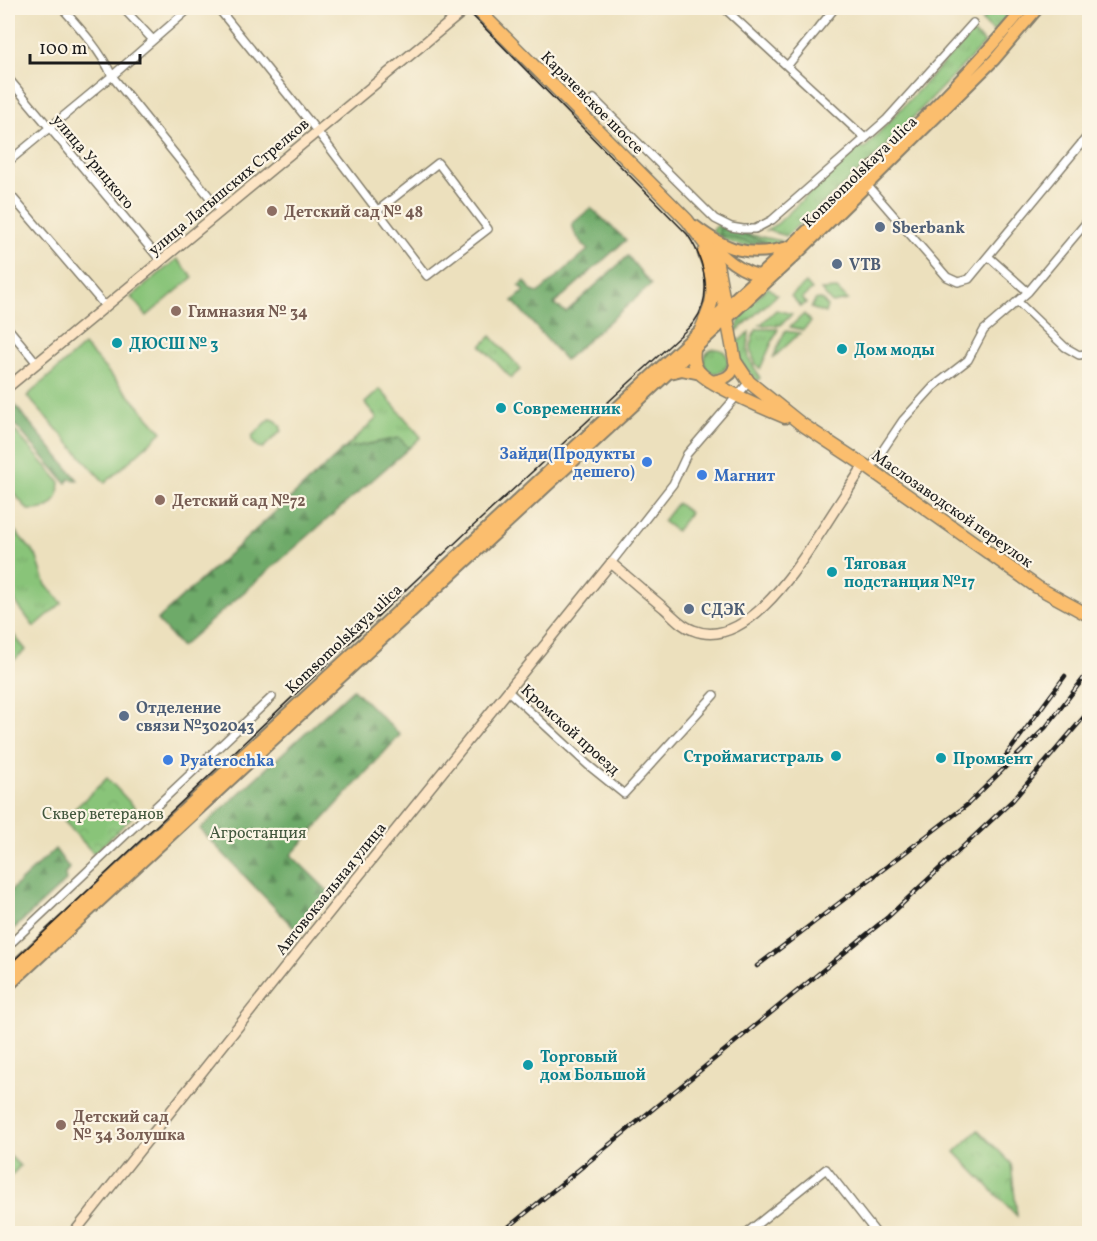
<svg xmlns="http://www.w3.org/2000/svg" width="1097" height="1241" viewBox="0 0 1097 1241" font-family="Vollkorn,serif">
	<defs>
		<pattern id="grass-tufts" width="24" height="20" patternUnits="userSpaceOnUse" patternTransform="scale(1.5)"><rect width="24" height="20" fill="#89c479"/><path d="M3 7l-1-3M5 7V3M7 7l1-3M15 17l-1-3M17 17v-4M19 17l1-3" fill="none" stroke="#76a868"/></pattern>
		<pattern id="forest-firs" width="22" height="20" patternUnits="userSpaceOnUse" patternTransform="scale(1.5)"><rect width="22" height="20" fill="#6eaa69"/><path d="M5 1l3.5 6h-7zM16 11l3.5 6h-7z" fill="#5a8a56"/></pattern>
		<pattern id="park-crowns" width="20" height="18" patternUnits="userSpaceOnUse" patternTransform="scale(1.5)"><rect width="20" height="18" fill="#89c479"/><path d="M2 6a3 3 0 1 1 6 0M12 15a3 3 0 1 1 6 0" fill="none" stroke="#76a868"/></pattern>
	</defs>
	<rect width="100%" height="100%" fill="#fcf5e5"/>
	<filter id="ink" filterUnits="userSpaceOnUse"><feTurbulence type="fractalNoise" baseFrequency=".0167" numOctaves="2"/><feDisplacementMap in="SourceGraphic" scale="12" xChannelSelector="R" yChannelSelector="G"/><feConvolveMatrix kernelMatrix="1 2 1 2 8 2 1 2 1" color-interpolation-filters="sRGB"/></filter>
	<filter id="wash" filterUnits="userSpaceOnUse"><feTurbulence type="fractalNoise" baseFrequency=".008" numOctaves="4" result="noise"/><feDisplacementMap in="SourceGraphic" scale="24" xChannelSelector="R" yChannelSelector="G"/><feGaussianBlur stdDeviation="1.35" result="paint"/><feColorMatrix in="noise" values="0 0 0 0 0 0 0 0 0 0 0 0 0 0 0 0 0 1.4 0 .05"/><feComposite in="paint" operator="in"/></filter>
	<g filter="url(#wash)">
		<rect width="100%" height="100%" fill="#ece0bd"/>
		<path fill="url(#grass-tufts)" stroke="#52704a" stroke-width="1.5" d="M993 8H1014L994 32 982 21Z
			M972 32 985 43 874 158 786 236 766 230 777 224 859 146 864 149Z
			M718 225 751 235 782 241C764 255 727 245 712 231Z
			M806 283 812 290 802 298 806 303 801 307 791 296Z
			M768 287 777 295 735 333 743 311Z
			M837 289 848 300 832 303 821 290Z
			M818 299 822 300 827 306 825 313 811 308 815 300Z
			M776 310 792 314 781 325H760Z
			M804 314 811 322 803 330 790 327Z
			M757 329H778L760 369C750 359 748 341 757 329Z
			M785 331 800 333 773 358Z
			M749 332 748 348 749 358 760 378 757 381 741 363 735 337 739 341Z
			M491 336 521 369 511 378 481 346Z
			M704 361a12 12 0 1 1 24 0a12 12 0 1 1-24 0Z
			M380 389 421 437 409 448 398 438 344 449 377 418 365 403Z
			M677 503 690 513 676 531 663 521Z
			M15 531 36 555 46 585 62 603 34 627 8 592V538Z"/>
		<path fill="url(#forest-firs)" stroke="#456342" stroke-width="1.5" d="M591 208 626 240 554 304 566 312 628 256 651 285 565 360 513 301 524 291 519 286 525 281 532 291 538 293 588 250 575 234 572 224Z
			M723 228 766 242 749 243 720 235 719 229Z
			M8 397 78 480 69 479 66 483 17 427 8 421Z
			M399 438 409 448 181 647 157 620 344 449Z
			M353 689 400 735 291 855 329 892 304 925 294 928 200 829Z
			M55 849 69 868 65 874 66 881 8 934V893Z"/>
		<path fill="url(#park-crowns)" stroke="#52704a" stroke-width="1.5" d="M107 778 138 811 94 854 63 820Z
			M978 1130 1011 1163 1017 1216 955 1152Z"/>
		<path fill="#89c479" stroke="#52704a" stroke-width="1.5" d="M177 259 193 277 147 316 131 297Z
			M84 345 162 432 105 483 27 396Z
			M270 419C276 419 282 425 281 431L263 448 258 447 252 441V436Z
			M8 431 16 432 60 482C59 504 50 511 28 510L8 486Z
			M8 628 26 650 8 665Z
			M8 1154 20 1166 8 1179Z"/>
	</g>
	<g filter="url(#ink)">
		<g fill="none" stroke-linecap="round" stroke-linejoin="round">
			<g stroke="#847e6c" stroke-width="10">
				<path id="street" d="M62 8C80 28 101 51 112 76L220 210
					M123 8 153 40
					M218 8 317 131 427 276 488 229 438 163 377 211
					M724 8 865 138
					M788 65 835 8
					M8 78 161 261
					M579 112 594 99 715 219 731 227 743 229H755L772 220 886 120 973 23
					M8 162 112 76 190 8
					M868 186 947 277 958 282 969 279 1090 133
					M8 192 105 306
					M989 257 1028 292
					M1017 301 1065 347 1079 355 1090 353
					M8 328 36 362
					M870 469 903 420 933 387 968 360 984 330 1028 292 1090 218
					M611 563 673 484 687 454 749 382
					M508 691 588 765 624 794 714 695
					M8 946 272 697
					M745 1234 826 1169 877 1234"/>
			</g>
			<g stroke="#847e6c" stroke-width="12">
				<path id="secondary" d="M8 387 467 8
					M73 1234 303 945 611 563C629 578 646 593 664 608 673 616 681 626 693 630 747 652 800 563 824 527 837 506 851 486 864 465"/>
			</g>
			<g stroke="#847e6c" stroke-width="14">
				<path id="primary" d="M695 226C726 250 749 258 788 247
					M706 239C723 256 741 274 765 276
					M670 373 682 370 701 374
					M709 381C723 380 735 377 735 361
					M8 973 791 246C871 169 954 93 1024 8
					M8 986 798 253 994 60 1038 8"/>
			</g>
			<g stroke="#847e6c" stroke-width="15">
				<path id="highway" d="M476 8 687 220 708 248 717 264 735 361 749 382 800 423 870 469 1037 587 1090 616
					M704 253C710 267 714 282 712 298 710 321 682 351 699 372 711 386 766 409 785 417"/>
			</g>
			<use href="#street" stroke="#fff" stroke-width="7"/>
			<use href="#secondary" stroke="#fde5c5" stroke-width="9"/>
			<use href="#primary" stroke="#fbbe6e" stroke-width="10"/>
			<use href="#highway" stroke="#fbbe6e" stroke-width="12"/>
			<path stroke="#1c1c1c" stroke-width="1.5" d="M8 966 471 528 681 335C685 331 690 327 694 322 714 296 704 258 687 234L465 8"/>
			<g stroke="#1c1c1c" stroke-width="4.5">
				<path id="rail" d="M999 765 1065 676
					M757 966 967 805 1046 727 1090 670
					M500 1234 888 917 1013 800 1090 710"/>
			</g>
			<use href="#rail" stroke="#fcf5e5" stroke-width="2" stroke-dasharray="7" stroke-linecap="butt"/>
		</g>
	</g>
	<g fill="#8d6e63" stroke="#fcf5e5" stroke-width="2">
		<circle cx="272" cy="211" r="6"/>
		<circle cx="176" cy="311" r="6"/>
		<circle cx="160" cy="500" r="6"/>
		<circle cx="61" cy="1125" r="6"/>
	</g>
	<g fill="#5c6f8a" stroke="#fcf5e5" stroke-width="2">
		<circle cx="880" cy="227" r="6"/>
		<circle cx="837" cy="264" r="6"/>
		<circle cx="689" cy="609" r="6"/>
		<circle cx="124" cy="716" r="6"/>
	</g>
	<g fill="#0f9aa8" stroke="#fcf5e5" stroke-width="2">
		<circle cx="117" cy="343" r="6"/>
		<circle cx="842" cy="349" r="6"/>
		<circle cx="501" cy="408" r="6"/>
		<circle cx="832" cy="572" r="6"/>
		<circle cx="836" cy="756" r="6"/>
		<circle cx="941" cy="758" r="6"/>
		<circle cx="528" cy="1065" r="6"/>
	</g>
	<g fill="#3f7fe0" stroke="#fcf5e5" stroke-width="2">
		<circle cx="647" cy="462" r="6"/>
		<circle cx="702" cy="475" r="6"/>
		<circle cx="168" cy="760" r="6"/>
	</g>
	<g text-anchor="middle" stroke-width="4.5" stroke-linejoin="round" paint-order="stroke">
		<g font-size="16" fill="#1c1c1c" stroke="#fcf5e5">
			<text transform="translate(593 102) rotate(45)" y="6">Карачевское шоссе</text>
			<text transform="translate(94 161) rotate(50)" y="6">улица Урицкого</text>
			<text transform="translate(859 171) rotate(-44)" y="6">Komsomolskaya ulica</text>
			<text transform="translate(228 186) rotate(-40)" y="6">улица Латышских Стрелков</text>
			<text transform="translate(953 508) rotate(35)" y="6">Маслозаводской переулок</text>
			<text transform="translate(343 638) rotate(-43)" y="6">Komsomolskaya ulica</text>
			<text transform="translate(571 729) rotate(42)" y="6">Кромской проезд</text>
			<text transform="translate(330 888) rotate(-51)" y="6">Автовокзальная улица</text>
		</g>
		<g font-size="16" font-weight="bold" fill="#785e54" stroke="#fcf5e5" text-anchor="start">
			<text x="284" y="217">Детский сад № 48</text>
			<text x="188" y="317">Гимназия № 34</text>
			<text x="172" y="506">Детский сад №72</text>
			<text x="73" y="1122">Детский сад<tspan x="73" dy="18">№ 34 Золушка</tspan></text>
		</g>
		<g font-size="16" font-weight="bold" fill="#4e5e75" stroke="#fcf5e5" text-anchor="start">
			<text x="892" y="233">Sberbank</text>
			<text x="849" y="270">VTB</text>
			<text x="701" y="615">СДЭК</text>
			<text x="136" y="713">Отделение<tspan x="136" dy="18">связи №302043</tspan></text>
		</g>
		<g font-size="16" font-weight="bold" fill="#0d838f" stroke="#fcf5e5" text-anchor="start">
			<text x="129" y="349">ДЮСШ № 3</text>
			<text x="854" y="355">Дом моды</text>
			<text x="513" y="414">Современник</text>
			<text x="844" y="569">Тяговая<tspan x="844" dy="18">подстанция №17</tspan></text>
			<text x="824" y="762" text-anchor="end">Строймагистраль</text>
			<text x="953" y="764">Промвент</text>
			<text x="540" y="1062">Торговый<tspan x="540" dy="18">дом Большой</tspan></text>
		</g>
		<g font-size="16" font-weight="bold" fill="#366cbe" stroke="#fcf5e5" text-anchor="start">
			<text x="635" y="459" text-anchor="end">Зайди(Продукты<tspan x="635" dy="18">дешего)</tspan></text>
			<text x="714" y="481">Магнит</text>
			<text x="180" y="766">Pyaterochka</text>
		</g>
		<g font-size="16" fill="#42573d" stroke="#fcf5e5">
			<text x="103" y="819">Сквер ветеранов</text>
			<text x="258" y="838">Агростанция</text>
		</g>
	</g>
	<rect width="1097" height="1241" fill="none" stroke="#fcf5e5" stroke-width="30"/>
	<path d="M30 54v9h110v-9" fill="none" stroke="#1c1c1c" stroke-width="3"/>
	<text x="39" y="54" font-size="18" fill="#1c1c1c" stroke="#fcf5e5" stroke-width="4.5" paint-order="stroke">100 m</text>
</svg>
